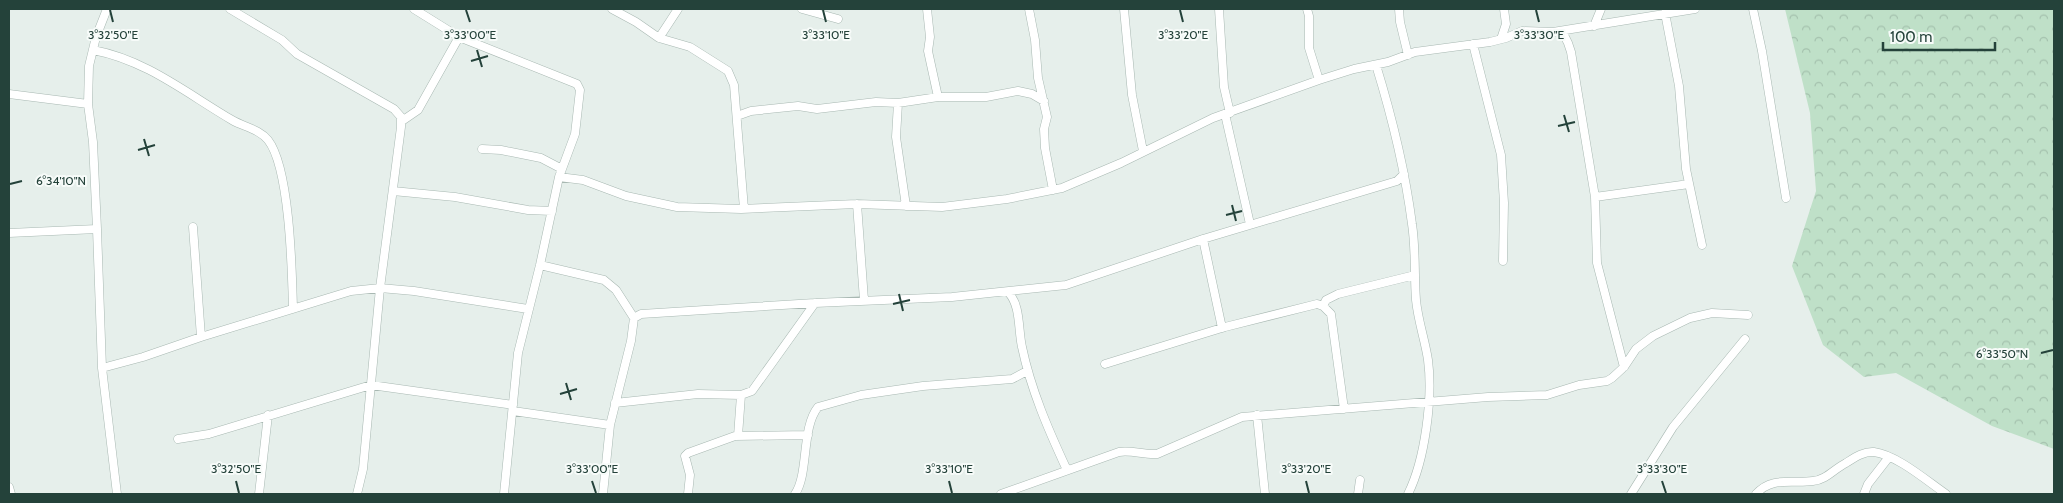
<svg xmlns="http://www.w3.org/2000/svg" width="2063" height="503" viewBox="0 0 2063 503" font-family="Cabin,sans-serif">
	<defs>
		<pattern id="forest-crowns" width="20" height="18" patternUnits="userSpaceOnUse" patternTransform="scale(1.25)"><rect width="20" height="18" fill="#bfe0c8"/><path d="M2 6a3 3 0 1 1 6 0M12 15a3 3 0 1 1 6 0" fill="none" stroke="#a4c1ad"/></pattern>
	</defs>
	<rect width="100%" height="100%" fill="#e6efeb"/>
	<path fill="url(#forest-crowns)" d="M1785 9H2054V449L1992 426 1896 373 1864 377 1823 345 1792 266 1816 191 1810 113Z"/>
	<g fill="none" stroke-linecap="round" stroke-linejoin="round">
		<g stroke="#a8b8b2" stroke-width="9">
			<path id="minor" d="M107 9 96 37 89 66 88 104 93 142 97 229 102 368 117 494
				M230 9 282 40 297 54 394 109 401 117V127L380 288 363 469 357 494
				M414 9 459 37 577 84 580 90 575 134 559 177 540 265 518 353 504 494
				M612 9 636 22 659 38 690 47 728 71 734 85 744 209
				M802 9 838 19
				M927 9 930 37 928 51 938 97
				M1029 9 1035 40 1038 78 1047 117 1044 129 1045 148 1053 190
				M1124 9 1132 95 1143 151
				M1219 9 1224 87 1230 113
				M1307 9 1309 16V48L1319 80
				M1399 9 1400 22 1408 55
				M1753 9 1762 51 1786 198
				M1665 13 1679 86 1686 169 1702 245
				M1594 26 1601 9
				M1562 31 1568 43 1571 52 1595 197 1597 263 1624 367
				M659 38 678 9
				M1501 39 1506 24 1504 9
				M1473 44 1501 155 1504 203 1503 261
				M93 50C146 60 186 93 232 120 244 127 259 129 268 140 290 168 292 272 293 309
				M1376 65C1392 117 1405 170 1412 224 1416 250 1414 275 1416 300 1418 321 1425 340 1428 360 1433 398 1425 460 1408 494
				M9 94 88 104
				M898 103 896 137 906 206
				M1225 114 1250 224
				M737 116 751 111 798 106 817 109 876 102 898 103 938 97H986L1018 91 1032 94 1044 101
				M402 121 418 110 459 37
				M482 149 501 150 541 158 562 169
				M559 177 583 180 626 196 677 207 741 209 857 204 942 207 1007 199 1062 188 1121 163 1213 118 1319 80 1354 69 1388 62 1415 52 1490 42 1506 38 1522 31 1553 32 1695 9
				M393 191 455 197 528 210 552 211
				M1595 197 1689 184
				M857 204 864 300
				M193 227 201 337
				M9 233 97 229
				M1203 239 1222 328
				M540 265 604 280 616 290 634 318
				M1008 292C1021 305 1018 330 1022 347 1031 390 1048 429 1067 470
				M1323 306 1326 300 1338 294 1415 275
				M1105 364 1225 327 1317 304 1323 306 1331 314 1344 409
				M102 368 143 357 201 337 351 291 380 288 414 291 528 309
				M615 403 698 394 741 395 752 391 815 303
				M513 411 610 425
				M1257 415 1265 494
				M738 436 741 395
				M178 439 209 434 371 385 513 405
				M9 487 11 494
				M259 494 268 415
				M603 494 610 425 631 341 634 318 641 314 815 303 952 297 1066 285 1203 239 1397 181 1404 174
				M688 494 690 475 685 456 688 453 735 436 808 435
				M795 494C809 474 801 428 818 407L861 395 923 386 1012 379 1027 371
				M1001 494 1119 452C1132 450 1144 455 1157 454L1242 417 1488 397 1547 395 1579 385 1607 381 1612 378 1624 367 1636 349 1653 336 1690 318 1712 313 1748 315
				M1358 494 1360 480
				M1631 494 1673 427 1745 339
				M1756 494C1772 476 1792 484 1813 481 1826 480 1834 469 1846 463 1854 458 1864 451 1874 452 1897 455 1927 481 1946 494
				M1864 494 1868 484 1889 457"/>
		</g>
		<use href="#minor" stroke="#fff" stroke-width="8"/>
	</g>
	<path fill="none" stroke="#24423a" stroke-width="2" d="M110 10 113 22M466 10 470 22M823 10 826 22M1180 10 1183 22M1536 10 1539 22M477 50 482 67M471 61 488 56M1564 115 1569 132M1558 126 1575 122M144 139 149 156M138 150 155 145M10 184 22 181M1232 205 1236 221M1226 215 1242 211M899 294 903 311M893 304 910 300M2041 353 2053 350M566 383 571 400M560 394 577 389M236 481 239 493M592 481 596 493M949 481 952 493M1306 481 1309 493M1662 481 1666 493"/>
	<g font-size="12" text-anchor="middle" fill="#24423a" stroke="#f7fbf9" stroke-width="4" stroke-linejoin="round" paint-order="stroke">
		<text x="113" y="39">3°32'50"E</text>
		<text x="470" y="39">3°33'00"E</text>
		<text x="826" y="39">3°33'10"E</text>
		<text x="1183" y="39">3°33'20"E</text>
		<text x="1539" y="39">3°33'30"E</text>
		<text x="61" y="185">6°34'10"N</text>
		<text x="2002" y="358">6°33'50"N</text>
		<text x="236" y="473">3°32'50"E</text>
		<text x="592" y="473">3°33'00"E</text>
		<text x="949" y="473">3°33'10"E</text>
		<text x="1306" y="473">3°33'20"E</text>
		<text x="1662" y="473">3°33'30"E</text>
	</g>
	<rect width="2063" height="503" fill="none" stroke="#24423a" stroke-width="20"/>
	<path d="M1883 42v8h112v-8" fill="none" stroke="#24423a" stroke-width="2.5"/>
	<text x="1890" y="42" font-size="15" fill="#24423a" stroke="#f7fbf9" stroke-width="4" paint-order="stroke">100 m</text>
</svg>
